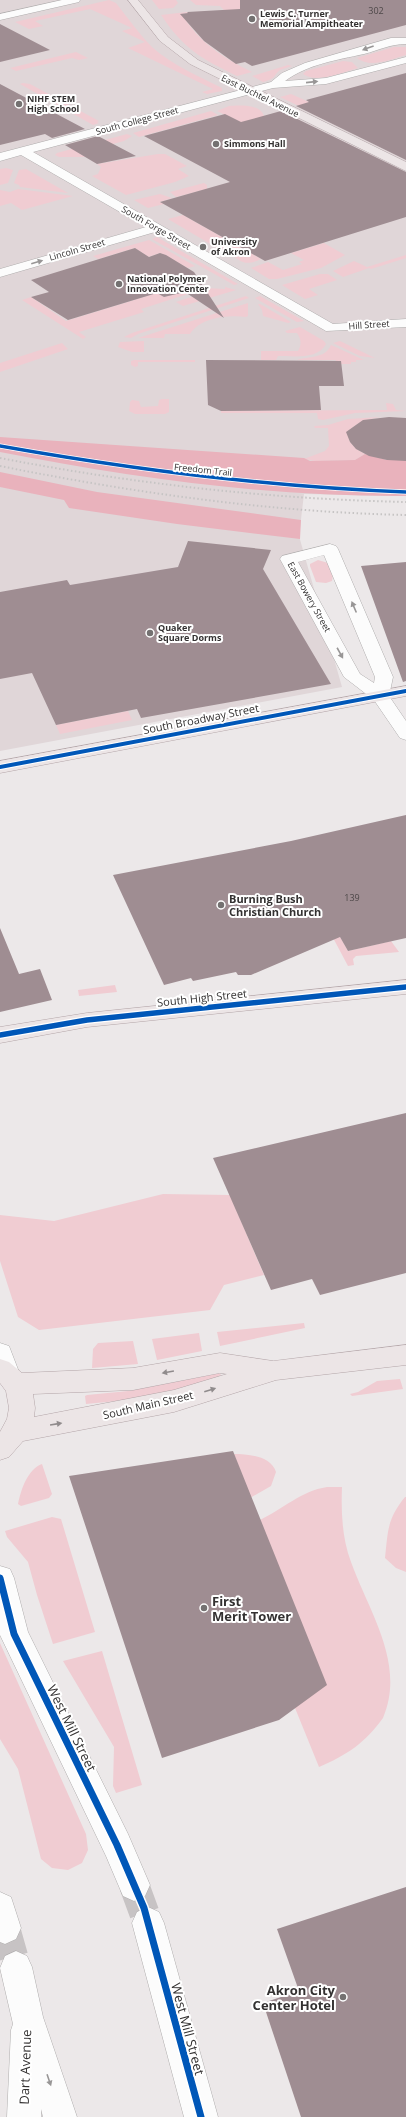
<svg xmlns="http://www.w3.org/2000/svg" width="406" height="2117" viewBox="0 0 406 2117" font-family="'Open Sans',sans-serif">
	<rect width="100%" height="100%" fill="#ece8e9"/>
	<path fill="#e0d6d8" d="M0 0H406V496L304 494 299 536 342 687 0 751Z"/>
	<path fill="#f0ccd2" d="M109 0 116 3C128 18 139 34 152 47 172 65 198 76 222 88V91L207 94 202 92 213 89 128 48 145 42 122 31 132 28 90 9 35 21 43 26 29 29 15 22Z
		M152 0H176L178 3 173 8 159 9Z
		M190 0H255L263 3 227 13 220 6 196 5Z
		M187 12 188 13 182 14C198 42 224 58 252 72L237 76C200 58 184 49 161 15Z
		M394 47H406V55C392 59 370 69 357 58Z
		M76 52 88 58 79 60 72 58 16 71 10 68Z
		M343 61 352 62 358 68C343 72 317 84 303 74L306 71Z
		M288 65 292 66 280 70C272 77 277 78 263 82L252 76Z
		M23 83 30 84 99 121 97 122 99 123 93 125 20 84Z
		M291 94 309 102 359 135 280 97Z
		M229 106C239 105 261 104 264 116L250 127 217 111Z
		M211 111 218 115 139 137 133 133Z
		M127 134 132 136 124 141 79 153 86 157H59L55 155 57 153Z
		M158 154H165L187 166 178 169 189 176 175 182 126 195 92 176 98 174 101 167 97 164Z
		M6 168 13 170 8 183 0 185V169Z
		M26 169 68 193 20 187 19 185 14 183 19 170Z
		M204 183 207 185V189L176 197 170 192Z
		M18 189 73 196 22 210 11 203 0 206V190L10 192Z
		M160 194 172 198 160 202 164 204 148 208 134 200Z
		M183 215 261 259C240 269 241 257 222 251L168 219Z
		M157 237 238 284 234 285 152 239Z
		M149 240 195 266 188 268 160 253 148 257 135 248 98 259 93 256Z
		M324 243 345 255 321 268 277 279H269L251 268 268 262 283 270 302 264 299 262 304 260 291 253Z
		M406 255V258L371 269 369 268 343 277 333 271 354 261 367 267Z
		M320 274H328L337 280 309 289 318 295 305 299 282 285Z
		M225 287 236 290 183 306 176 302 200 294 206 288 225 289Z
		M185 292 188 294 141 309 144 312 79 332 86 337 83 339 22 300 31 297 66 321 157 293 164 297Z
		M246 296 249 298 138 334 131 338 124 337 132 333Z
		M260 296 304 321 297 322 255 298Z
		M248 303V316L246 317C229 315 201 317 190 334H165L164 338H138Z
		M258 304H260L291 322 288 323 263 316 262 310Z
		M300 327 324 341 326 344C318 360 292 356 278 356L276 360H261V351H298C302 344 301 339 297 333H287L285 331Z
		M144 341V352H132L118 347 120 342Z
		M340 341 375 358 360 356 333 343Z
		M62 343 68 349 0 372V363Z
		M331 345 364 360H356V362H351V364H341L335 360H297C309 356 325 359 331 345Z
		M134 360H195V362H138V366L135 367 131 365V361Z
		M162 399H169V412L165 414H135L129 411 130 402 132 400 139 401 141 407 158 406 159 400Z
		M386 403 393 404 396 410 406 411 355 413 323 420 318 419 317 413H221V411L387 410Z
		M381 417C369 419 354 422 348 433 348 444 356 449 365 454L355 460 315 461 304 459 325 451 329 446 328 428H315L314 426 328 425 348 419Z
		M318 560 328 563 333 575 332 581 326 583 316 582 310 566V564Z
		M128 711 132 720 60 734 56 725Z
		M338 933 348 951 391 941 399 952 356 956 353 959 354 965 348 966 331 934Z
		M115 985 117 992 79 996 78 990Z
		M163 1194 230 1195 264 1275 224 1285 210 1310 39 1330 18 1317 0 1261V1215L54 1221Z
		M304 1323 305 1328 220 1346 217 1332Z
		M199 1333 202 1351 157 1360 152 1339Z
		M133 1341 138 1364 92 1368 93 1349 98 1343Z
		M219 1373 221 1375 218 1377 172 1391 127 1400 86 1404 85 1396 87 1395 128 1391Z
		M400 1379 403 1389 352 1396 350 1394 358 1392 377 1381Z
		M234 1454C248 1454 271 1456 276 1472L271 1486 250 1498Z
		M42 1464 52 1494 49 1498 21 1506 18 1504C21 1489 28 1469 42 1464Z
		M327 1487H342C341 1512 342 1538 351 1562 369 1612 406 1664 383 1718 365 1743 347 1755 319 1767L295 1708 260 1520C283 1509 301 1491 327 1487Z
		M405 1497H406V1572L396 1568 385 1558C388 1531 387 1519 405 1497Z
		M52 1517 61 1519 95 1632 53 1644 37 1595 28 1562 7 1537 5 1531Z
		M0 1643 86 1834 88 1850 82 1863 68 1870 52 1868 41 1859 18 1769 0 1739Z
		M102 1651 142 1785 116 1793 113 1786 114 1747 63 1661Z"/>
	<path fill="#e9b2bc" d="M0 437 304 458 310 461 355 460 365 454 387 460H406V496C269 497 134 478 0 452Z
		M0 472 97 492 301 520 300 539 177 524 69 508 64 500 0 487Z"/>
	<path fill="#9f8d92" d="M240 0H406V25L252 66 245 62 236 64 204 41 180 14 188 13 187 12 240 9Z
		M0 24 50 50 0 62Z
		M406 73V160L296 106 309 102 306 100Z
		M0 84 85 129 52 138 45 134 0 145Z
		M281 111 406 172V217L265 261 160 202 230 182 144 136 225 114 241 122Z
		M98 136 136 156 97 164 65 145Z
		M135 248 149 257 160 253 166 255 194 272 224 318 185 292 164 297 157 293 68 320 31 297 49 292 31 280Z
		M206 360 341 361 344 386H319L321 410 221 411 208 405Z
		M389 417 406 418V461L387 460 369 456 356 449 350 442 346 432 363 420Z
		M188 541 271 550 263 569 331 684 141 718 137 709 56 725 32 673 0 679V592L67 580 70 585 178 567Z
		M406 562V681L403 682 361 566Z
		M406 815V938L348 951 340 937 251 975H238L236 972 193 981 191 978 164 985 113 875 291 841Z
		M0 928 19 974 40 969 52 1000 0 1012Z
		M406 1113V1273L320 1295 312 1279 271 1290 213 1158Z
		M233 1451 327 1685 279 1720 162 1758 69 1476Z
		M406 1887V2117H301L263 2003 299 1991 277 1929Z"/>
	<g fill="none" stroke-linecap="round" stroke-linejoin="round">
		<path stroke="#c7c3c4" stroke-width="30" stroke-dasharray="30 15" stroke-linecap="butt" d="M134 1885 148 1923
			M5 1928 16 1967"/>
		<g stroke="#afadad" stroke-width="1">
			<path id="minor" d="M62 0H80L79 2 0 20V14Z
				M391 38H406V44C391 44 379 50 364 54 337 60 308 64 285 81L326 78 406 57V63L326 84 273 88 33 152 333 324 406 319V327L326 331 155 232 0 277V269L146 227 21 155 0 161V153L271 82 282 73 305 63Z
				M330 544 336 546 338 549 393 677 389 696 406 721V740L400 738 374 700 344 677 280 559 282 556ZM324 555 375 677 374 683 360 674 298 562Z
				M0 1343 9 1346 19 1372 15 1379 6 1382 0 1380Z
				M0 1566 10 1569 14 1578 28 1632 128 1834 150 1885 145 1896 134 1901 123 1896 106 1856 0 1635Z
				M0 1892 11 1897 21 1928 16 1939 5 1944 0 1942Z
				M148 1907 159 1912 164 1923 218 2117H184L132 1923 137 1912Z
				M16 1951 27 1956 32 1967 43 2017 77 2117H43L41 2109V2117H7L11 2030 13 2024 0 1968 5 1956Z"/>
		</g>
		<g stroke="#b3a5a8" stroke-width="1">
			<path id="major" d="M128 0H138L168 37 198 60 406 162V171L190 64 160 41Z
				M406 686V696L0 773V761Z
				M406 980V994L87 1027 0 1043V1027L87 1013Z
				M406 1345V1365L276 1380 174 1412 23 1441 9 1457 0 1460V1432L7 1419 9 1408 6 1391 0 1383V1359L9 1362 22 1373 133 1368 220 1353 273 1361ZM220 1373 227 1374 174 1390 34 1417 35 1408 33 1394 133 1390Z"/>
		</g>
		<use href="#minor" fill="#fcfcfc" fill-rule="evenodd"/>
		<use href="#major" fill="#ece5e6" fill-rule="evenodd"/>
		<path stroke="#c6c4c4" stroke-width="2" stroke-dasharray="1.5 2.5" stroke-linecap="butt" d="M0 458C135 484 269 499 406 502
			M0 466C135 493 269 512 406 515"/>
		<g stroke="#fff" stroke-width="5">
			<path id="cycleway-far3" d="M0 446C135 470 269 487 406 492"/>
		</g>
		<g stroke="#fff" stroke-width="6">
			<path id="cycleway-far2" d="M0 767 406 691"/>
		</g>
		<g stroke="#fff" stroke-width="8">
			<path id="cycleway-far1" d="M0 1035 87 1020 406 987"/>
		</g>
		<g stroke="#fff" stroke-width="10">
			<path id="cycleway" d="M0 1578 14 1634 117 1845 144 1908 201 2117"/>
		</g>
		<use href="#cycleway-far3" stroke="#0057b8" stroke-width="3.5"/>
		<use href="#cycleway-far2" stroke="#0057b8" stroke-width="4"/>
		<use href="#cycleway-far1" stroke="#0057b8" stroke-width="5.5"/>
		<use href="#cycleway" stroke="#0057b8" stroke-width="7"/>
	</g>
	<defs><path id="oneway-solid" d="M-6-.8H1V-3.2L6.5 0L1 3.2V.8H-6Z"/></defs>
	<g fill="#989696">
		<use href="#oneway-solid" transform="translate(368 48) rotate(160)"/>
		<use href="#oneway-solid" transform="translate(312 82) rotate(-6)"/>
		<use href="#oneway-solid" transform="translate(37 262) rotate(-16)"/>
		<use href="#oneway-solid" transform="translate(354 607) rotate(-113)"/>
		<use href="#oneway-solid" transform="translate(340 653) rotate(61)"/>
		<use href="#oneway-solid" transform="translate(49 2080) rotate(71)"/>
	</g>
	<g fill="#908b8c">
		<use href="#oneway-solid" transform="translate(168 1372) rotate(170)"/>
		<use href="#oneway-solid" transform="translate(210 1390) rotate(-17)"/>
		<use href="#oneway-solid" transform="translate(56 1424) rotate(-9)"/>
	</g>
	<g fill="#747171" stroke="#fff" stroke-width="1.5">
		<circle cx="252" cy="19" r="4"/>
		<circle cx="19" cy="104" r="4"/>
		<circle cx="216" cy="144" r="4"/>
		<circle cx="203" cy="247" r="4"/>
		<circle cx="119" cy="284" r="4"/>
		<circle cx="150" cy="633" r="4"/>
		<circle cx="221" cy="905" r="4"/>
		<circle cx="204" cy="1608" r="4"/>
		<circle cx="343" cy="1997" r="4"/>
	</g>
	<g text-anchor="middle" stroke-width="4" stroke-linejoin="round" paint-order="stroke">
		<g font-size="9" fill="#4e4849">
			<text x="376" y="14">302</text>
			<text x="352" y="901">139</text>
		</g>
		<g font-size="9" font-weight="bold" fill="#333131" stroke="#fff" text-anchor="start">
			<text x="260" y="17">Lewis C. Turner<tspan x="260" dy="10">Memorial Ampitheater</tspan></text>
			<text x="27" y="102">NIHF STEM<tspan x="27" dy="10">High School</tspan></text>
			<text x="224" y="147">Simmons Hall</text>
			<text x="211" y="245">University<tspan x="211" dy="10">of Akron</tspan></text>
			<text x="127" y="282">National Polymer<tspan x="127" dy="10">Innovation Center</tspan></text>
			<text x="158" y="631">Quaker<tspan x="158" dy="10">Square Dorms</tspan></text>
		</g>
		<g font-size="9" fill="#333131" stroke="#fff">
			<text transform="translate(260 96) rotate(26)" y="3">East Buchtel Avenue</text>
			<text transform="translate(137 121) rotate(-15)" y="3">South College Street</text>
			<text transform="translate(156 228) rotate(30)" y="3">South Forge Street</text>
			<text transform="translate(77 250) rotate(-16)" y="3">Lincoln Street</text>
			<text transform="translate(369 325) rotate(-4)" y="3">Hill Street</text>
			<text transform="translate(203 470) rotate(6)" y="3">Freedom Trail</text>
			<text transform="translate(309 597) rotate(61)" y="3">East Bowery Street</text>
		</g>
		<g font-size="11" fill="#333131" stroke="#fff">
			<text transform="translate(201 719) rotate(-11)" y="4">South Broadway Street</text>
			<text transform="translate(202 998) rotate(-6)" y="4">South High Street</text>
			<text transform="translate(148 1405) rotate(-13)" y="4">South Main Street</text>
		</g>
		<g font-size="11" font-weight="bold" fill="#333131" stroke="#fff" text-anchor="start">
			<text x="229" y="903">Burning Bush<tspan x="229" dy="13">Christian Church</tspan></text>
		</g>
		<g font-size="13" font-weight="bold" fill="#333131" stroke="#fff" text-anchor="start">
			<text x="212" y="1606">First<tspan x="212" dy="15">Merit Tower</tspan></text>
			<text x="335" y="1995" text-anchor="end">Akron City<tspan x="335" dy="15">Center Hotel</tspan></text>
		</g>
		<g font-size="13" fill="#333131" stroke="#fff">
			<text transform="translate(72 1728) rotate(64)" y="5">West Mill Street</text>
			<text transform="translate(188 2029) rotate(75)" y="5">West Mill Street</text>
			<text transform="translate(25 2067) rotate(-88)" y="5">Dart Avenue</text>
		</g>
	</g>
</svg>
